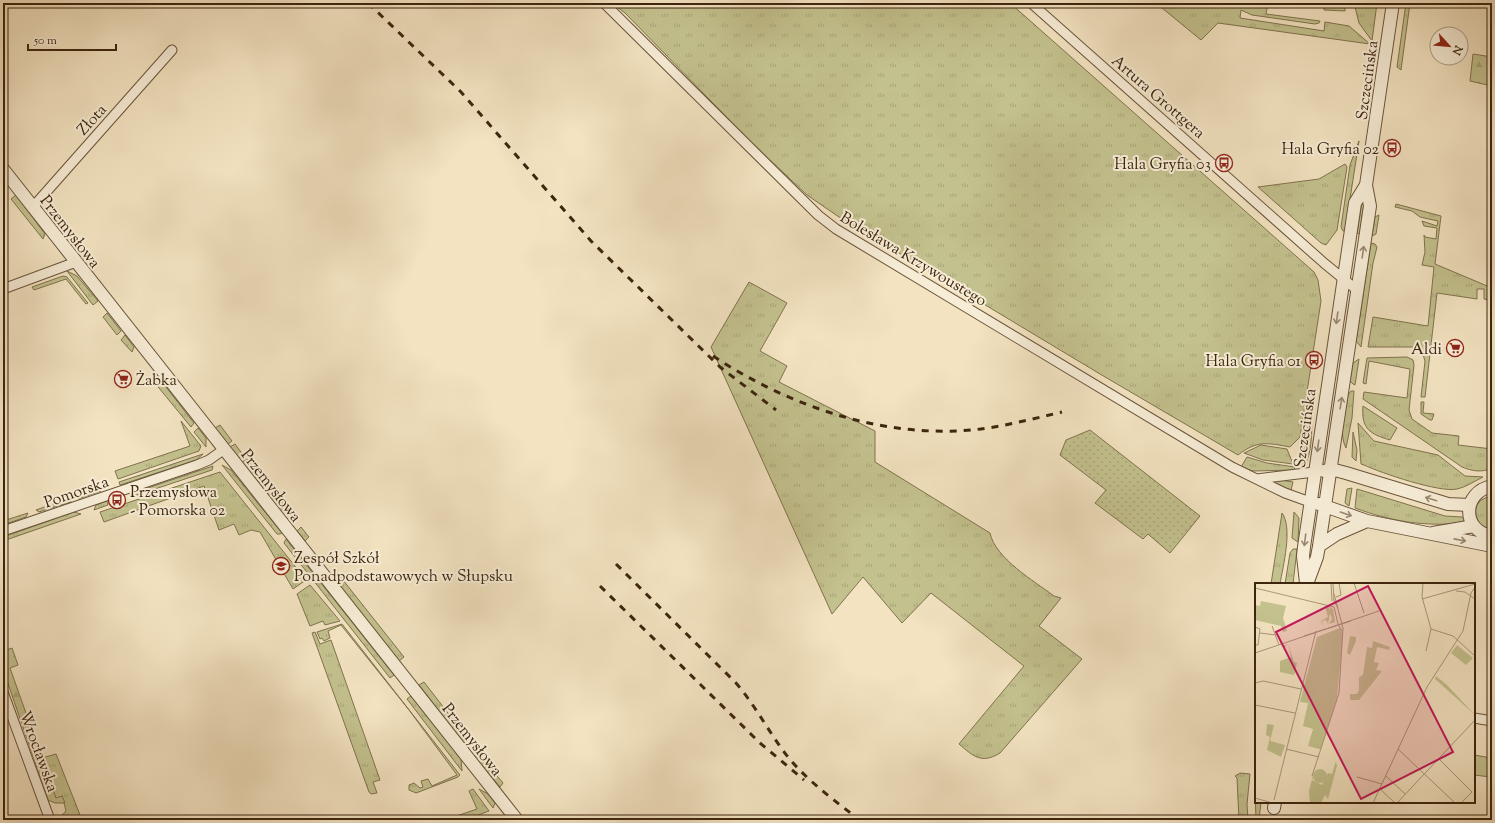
<svg xmlns="http://www.w3.org/2000/svg" width="1495" height="823" viewBox="0 0 1495 823" font-family="'Sorts Mill Goudy',serif">
	<defs>
		<pattern id="grass-tufts" width="24" height="20" patternUnits="userSpaceOnUse"><rect width="24" height="20" fill="#c3c18e"/><path d="M3 7l-1-3M5 7V3M7 7l1-3M15 17l-1-3M17 17v-4M19 17l1-3" fill="none" stroke="#a8a679"/></pattern>
		<pattern id="forest-firs" width="22" height="20" patternUnits="userSpaceOnUse"><rect width="22" height="20" fill="#c3c18e"/><path d="M5 1l3.5 6h-7zM16 11l3.5 6h-7z" fill="#a8a679"/></pattern>
		<pattern id="garden-dots" width="8" height="8" patternUnits="userSpaceOnUse"><rect width="8" height="8" fill="#c3c18e"/><path d="M2 2h.1M6 6h.1" fill="none" stroke="#a8a679" stroke-width="1.8" stroke-linecap="round"/></pattern>
	</defs>
	<rect width="100%" height="100%" fill="#f3e3c1"/>
	<filter id="stains"><feTurbulence type="fractalNoise" baseFrequency=".005" numOctaves="4"/><feColorMatrix values="0 0 0 0 .2 0 0 0 0 .09 0 0 0 0 .02 0 0 0 .5 -.17"/></filter>
	<radialGradient id="worn" r=".72"><stop offset=".6" stop-color="#630" stop-opacity="0"/><stop offset="1" stop-color="#630" stop-opacity=".3"/></radialGradient>
	<path fill="url(#grass-tufts)" stroke="#80734e" d="M612 3H1010L1314 272 1318 280 1321 301 1300 437 1290 447C1268 443 1257 440 1238 455L1100 374 839 217 807 195 751 142 625 13Z
		M1156 3H1268L1266 14 1320 21 1319 23 1315 24 1252 15 1241 10 1240 18 1324 31 1325 22 1349 26 1370 44 1218 23 1201 40Z
		M1324 3H1338L1345 8V11L1324 10Z
		M1354 3H1377L1372 41 1359 23Z
		M1406 3H1410L1401 70 1397 67Z
		M1359 141 1345 231H1343L1341 227 1350 165Z
		M1345 164 1347 167 1337 230 1326 245 1321 243 1258 187 1319 179Z
		M16 195 45 234 43 239 11 199Z
		M1363 195H1365L1360 234 1357 233Z
		M1396 204 1441 216 1435 264 1492 288V298L1490 300 1484 299V289H1477V299L1437 293 1425 397H1421L1425 361 1422 351 1414 347H1368L1373 317 1428 326 1434 267 1422 265 1425 252 1424 235 1425 237 1436 239 1437 228 1424 226 1422 221 1437 226 1438 221 1420 217 1412 211 1395 207Z
		M1379 215 1376 234 1372 236 1375 217Z
		M1371 243 1375 244 1377 247 1373 263 1361 347 1356 341Z
		M67 271 77 276 98 301 93 305Z
		M63 276 67 277 88 303 86 304 66 279 34 290 32 287Z
		M749 282 787 303 760 351 787 366 779 382 875 431V462L990 533C995 558 1034 581 1054 596L1061 598 1039 626 1082 659 1000 753C982 764 974 757 959 744L1024 666 931 593 902 623 863 577 832 614 711 347Z
		M107 313 121 331 117 335 103 317Z
		M125 335 134 347 132 352 121 340Z
		M1407 357 1413 360 1414 365 1409 410 1412 419 1432 433 1459 436 1458 445 1492 449V468C1482 473 1472 471 1462 467L1363 399 1364 392 1407 398 1410 369 1369 361 1366 384 1363 383 1367 358Z
		M1359 359 1355 385 1353 384 1350 381 1353 363Z
		M159 378 194 423 191 427 154 382Z
		M1351 391H1354L1352 418 1346 448C1338 433 1346 410 1348 395Z
		M1421 402H1424L1423 413 1434 414 1432 420H1430L1421 414Z
		M1311 406C1312 420 1314 460 1301 468Z
		M1363 406 1397 428 1390 440C1370 434 1361 429 1363 406Z
		M181 421 201 446 199 451 118 479 115 471 190 446Z
		M1358 423 1374 441 1438 455 1465 476 1483 477C1475 481 1466 487 1457 489 1440 493 1381 473 1364 465L1361 464Z
		M220 425 232 441 228 444 215 428Z
		M198 428 206 438V447L194 432Z
		M1353 432 1357 450 1356 461 1352 457Z
		M235 444 243 455 239 458 230 447Z
		M1261 445 1287 449 1293 464 1263 460 1244 453Z
		M203 454 196 460 120 485 119 482Z
		M1247 457 1267 463 1295 467 1294 470 1253 471 1241 467Z
		M247 459 263 480 259 483 242 462Z
		M222 465 231 470 282 533 280 534H277Z
		M213 466 212 470 131 497 130 494Z
		M220 472 306 580 293 589 260 532 251 530 239 535 234 524 219 530 204 486 104 522 100 512Z
		M1281 480 1293 482 1291 490 1273 483 1274 481Z
		M267 483 287 509 282 513 262 487Z
		M100 488 101 491 78 499 76 496Z
		M1352 488 1349 506 1345 503 1347 489Z
		M1357 489 1445 516 1462 517 1465 519 1462 523C1425 527 1390 521 1355 508Z
		M1492 496V531L1480 526C1473 511 1473 500 1492 496Z
		M70 498 71 502 39 512 36 510Z
		M107 501 108 505 94 510 96 505Z
		M74 512 81 514 3 541V537Z
		M1294 512 1299 518 1298 542 1292 538Z
		M28 513 26 517 3 525V521Z
		M1282 513C1293 528 1283 566 1280 584H1271Z
		M301 527 309 537 305 541 297 531Z
		M286 539 394 675 390 678 284 543Z
		M1293 549H1297L1293 584H1285L1290 553Z
		M335 570 404 657 399 661 330 574Z
		M310 585 340 621 325 625 323 621 310 626 297 594Z
		M342 624 460 775 458 777 416 793 409 790V785L414 783 420 788 423 787 421 781 428 779 432 786 457 775 409 710 341 625 328 631 330 638 324 641 322 638 320 639 317 632Z
		M315 632 320 644 331 640 380 780 373 782 377 793 371 794 369 792 312 633Z
		M424 682 468 739 464 743 419 685Z
		M411 696 461 759 462 771 407 699Z
		M478 753 503 783 500 787 475 757Z
		M56 754 82 820H57L66 811 64 803 56 799 42 758Z
		M1240 773 1250 774 1247 804 1248 820H1239L1237 778 1235 776Z
		M473 789 489 811 465 820H445L477 809 469 791Z
		M479 789 488 794 495 803 493 808Z
		M1255 790 1256 802H1261L1259 820H1256Z"/>
	<path fill="url(#forest-firs)" stroke="#80734e" d="M1473 54 1492 57V86L1470 81Z
		M3 647 4 651 12 648 18 665 10 668 56 798 62 796 65 803H55L48 800 3 669Z"/>
	<path fill="#c3c18e" stroke="#80734e" d="M1474 755 1486 757 1492 766 1491 777 1474 775Z"/>
	<path fill="url(#garden-dots)" stroke="#80734e" d="M1090 430 1200 516 1170 553 1148 534 1143 539 1095 503 1106 490 1060 455 1066 440Z"/>
	<g fill="none" stroke-linecap="round" stroke-linejoin="round">
		<g stroke="#6a543b" stroke-width="11">
			<path id="minor" d="M604 3 818 215 836 229 1232 467 1285 493 1310 502
				M1031 3 1324 263 1357 290
				M32 208 172 50
				M3 289 76 262
				M1257 479 1314 472
				M3 531 197 465 209 460 223 450
				M3 692 50 820
				M1474 718 1492 721"/>
		</g>
		<g stroke="#6a543b" stroke-width="14">
			<path id="tertiary" d="M3 169 517 820
				M1324 471 1331 469 1346 473 1448 504 1469 505
				M1492 486C1462 492 1461 531 1492 536
				M1319 504 1367 521 1492 546
				M1433 533 1474 526
				M1319 546 1337 534 1367 521
				M1306 583 1303 556 1304 547 1355 203 1366 185
				M1307 584 1317 557 1319 546 1370 206 1366 185 1393 3
				M1274 808 1275 802"/>
		</g>
		<use href="#minor" stroke="#f7edd7" stroke-width="9"/>
		<use href="#tertiary" stroke="#f7edd7" stroke-width="12"/>
		<path stroke="#3d250e" stroke-width="3" stroke-dasharray="7 7" stroke-linecap="butt" d="M368 3 461 92 591 241 720 367 776 410
			M713 356C789 406 881 438 972 430 1002 427 1032 419 1062 412
			M616 564 736 683C754 704 766 727 782 749 801 776 830 797 857 818
			M600 586 760 743 804 780"/>
	</g>
	<defs><path id="oneway-shaft" d="M-6 0H5M1.5-3L5.5 0L1.5 3" fill="none" stroke-width="1.6" stroke-linecap="round" stroke-linejoin="round"/></defs>
	<g stroke="#9a8972">
		<use href="#oneway-shaft" transform="translate(1363 252) rotate(-82)"/>
		<use href="#oneway-shaft" transform="translate(1337 318) rotate(98)"/>
		<use href="#oneway-shaft" transform="translate(1341 403) rotate(-81)"/>
		<use href="#oneway-shaft" transform="translate(1318 446) rotate(98)"/>
		<use href="#oneway-shaft" transform="translate(1431 499) rotate(-163)"/>
		<use href="#oneway-shaft" transform="translate(1346 514) rotate(19)"/>
		<use href="#oneway-shaft" transform="translate(1305 540) rotate(97)"/>
		<use href="#oneway-shaft" transform="translate(1460 540) rotate(11)"/>
	</g>
	<defs>
		<g id="bus-ring" transform="scale(0.9)"><circle r="9.5" fill="#f7edd7" stroke="#8f2418" stroke-width="1.5"/><path d="M-5-6H5V4H4V6H2V4H-2V6H-4V4H-5ZM-3.5-4V0h7V-4ZM-3.5 1.2v1.5H-2V1.2ZM2 1.2v1.5H3.5V1.2Z" fill="#8f2418"/></g>
		<g id="supermarket-ring" transform="scale(0.9)"><circle r="9.5" fill="#f7edd7" stroke="#8f2418" stroke-width="1.5"/><path d="M-6-5.5h2.5l.6 2H6L4.5 2H-2.5L-4.4-4H-6ZM-1.5 3.2a1.3 1.3 0 1 0 .1 0ZM3 3.2a1.3 1.3 0 1 0 .1 0Z" fill="#8f2418"/></g>
		<g id="school-ring" transform="scale(0.9)"><circle r="9.5" fill="#f7edd7" stroke="#8f2418" stroke-width="1.5"/><path d="M0-5L7-2L0 1L-7-2ZM-4 1L0 2.5L4 1V4Q0 6-4 4Z" fill="#8f2418"/></g>
	</defs>
	<g fill-rule="evenodd">
		<use href="#bus-ring" x="1392" y="148"/>
		<use href="#bus-ring" x="1224" y="163"/>
		<use href="#supermarket-ring" x="1455" y="348"/>
		<use href="#bus-ring" x="1314" y="360"/>
		<use href="#supermarket-ring" x="123" y="379"/>
		<use href="#bus-ring" x="117" y="500"/>
		<use href="#school-ring" x="281" y="566"/>
	</g>
	<g text-anchor="middle" stroke-width="4" stroke-linejoin="round" paint-order="stroke">
		<g font-size="16" fill="#3d250e" stroke="#f7edd7">
			<text transform="translate(1366 80) rotate(-82)" y="6">Szczecińska</text>
			<text transform="translate(1159 96) rotate(41)" y="6">Artura Grottgera</text>
			<text transform="translate(91 119) rotate(-48)" y="6">Złota</text>
			<text transform="translate(71 231) rotate(52)" y="6">Przemysłowa</text>
			<text transform="translate(914 258) rotate(31)" y="6">Bolesława Krzywoustego</text>
			<text transform="translate(1304 428) rotate(-82)" y="6">Szczecińska</text>
			<text transform="translate(272 485) rotate(52)" y="6">Przemysłowa</text>
			<text transform="translate(76 491) rotate(-19)" y="6">Pomorska</text>
			<text transform="translate(473 739) rotate(52)" y="6">Przemysłowa</text>
			<text transform="translate(40 751) rotate(70)" y="6">Wrocławska</text>
		</g>
		<g font-size="16" fill="#3d250e" stroke="#f7edd7" text-anchor="end">
			<text x="1379" y="154">Hala Gryfia 02</text>
			<text x="1211" y="169">Hala Gryfia 03</text>
			<text x="1442" y="354">Aldi</text>
			<text x="1301" y="366">Hala Gryfia 01</text>
			<text x="136" y="385" text-anchor="start">Żabka</text>
			<text x="130" y="497" text-anchor="start">Przemysłowa<tspan x="130" dy="18">- Pomorska 02</tspan></text>
			<text x="294" y="563" text-anchor="start">Zespół Szkół<tspan x="294" dy="18">Ponadpodstawowych w Słupsku</tspan></text>
		</g>
	</g>
	<g transform="translate(1255 583)">
		<rect width="220" height="220" fill="#f3e3c1"/>
		<path d="M70 23 74 24 75 28V24L78 26 80 39 74 41 77 36 75 30 73 41 71 37 67 38 68 43 71 42 68 43 66 38 73 34ZM85 45 88 51 82 115 66 166H64L53 163 58 146 48 143 53 120 45 119 62 54ZM118 58 135 64 134 67 122 64 119 79 124 80 121 87 127 88 104 117H95V111H102L104 107V94L108 92 112 64 117 65ZM33 61 39 79 42 80 39 92 25 89V78L36 74 33 61 29 65 28 63ZM202 62 218 75 211 82 196 70ZM181 93 192 102 220 132 180 96ZM12 141 19 142 15 158 30 162 26 174 12 167 15 154 11 152ZM81 178 82 183 73 216 70 212 66 220H55L54 208 58 192 60 190 57 197 67 202 73 190 77 191Z" fill="#c3c18e"/>
		<path d="M6 18 31 23 28 35 32 48 28 49 26 43 0 37V22L5 23Z" fill="#c3c18e"/>
		<path d="M17 160 27 163V169L22 170 26 172 14 167V161ZM58 193a7 7 0 1 1 14 0a7 7 0 1 1-14 0Z" fill="#c3c18e"/>
		<path d="M95 53 101 54V58L95 72 92 70Z" fill="#c3c18e"/>
		<path fill="none" stroke="#aa9779" stroke-width="1" d="M76 0 77 18M78 0 79 18 83 25M99 0 109 30M168 0 167 14 176 46 171 68M0 5 79 24M201 8 210 9 220 16M81 14 86 12 84 0M167 16 220 1M79 24 83 41 87 48M17 43 24 62M0 44 5 46 3 62H0M176 46 198 53 220 73M5 50 21 52M49 53 96 38M0 70 124 28M0 100 8 98 46 106M0 122 40 130M31 166 64 174M143 166 200 220M184 176 217 209 206 220M57 193 84 110 88 45 79 11M131 193 150 211M102 194 127 201M125 206 140 220M0 215 14 219M19 217 61 48M118 220 172 104 208 48 216 10 220 4M142 220 220 137"/>
		<path fill="#c2185b" fill-opacity="0.15" stroke="#c2185b" stroke-width="2" d="M113 3 198 169 106 216 21 49Z"/>
		<rect width="220" height="220" fill="none" stroke="#3d250e" stroke-width="2"/>
	</g>
	<rect width="1495" height="823" fill="none" stroke="#f3e3c1" stroke-width="16"/>
	<rect x="4" y="4" width="1487" height="815" fill="none" stroke="#3d250e" stroke-width="2"/>
	<rect x="8" y="8" width="1479" height="807" fill="none" stroke="#3d250e"/>
	<g transform="translate(1449 46) rotate(117)"><circle r="19" fill="#f7edd7" stroke="#ad9d87"/>
	<path d="M0-3L7 15L0 10L-7 15Z" fill="#8f2418"/>
	<text y="-6" font-size="11" font-weight="bold" text-anchor="middle" fill="#3d250e">N</text>
	</g>
	<path d="M28 44v6h88v-6" fill="none" stroke="#3d250e" stroke-width="2"/>
	<text x="34" y="44" font-size="12" fill="#3d250e" stroke="#f7edd7" stroke-width="3" paint-order="stroke">50 m</text>
	<rect width="100%" height="100%" filter="url(#stains)"/>
	<rect width="100%" height="100%" fill="url(#worn)"/>
</svg>
